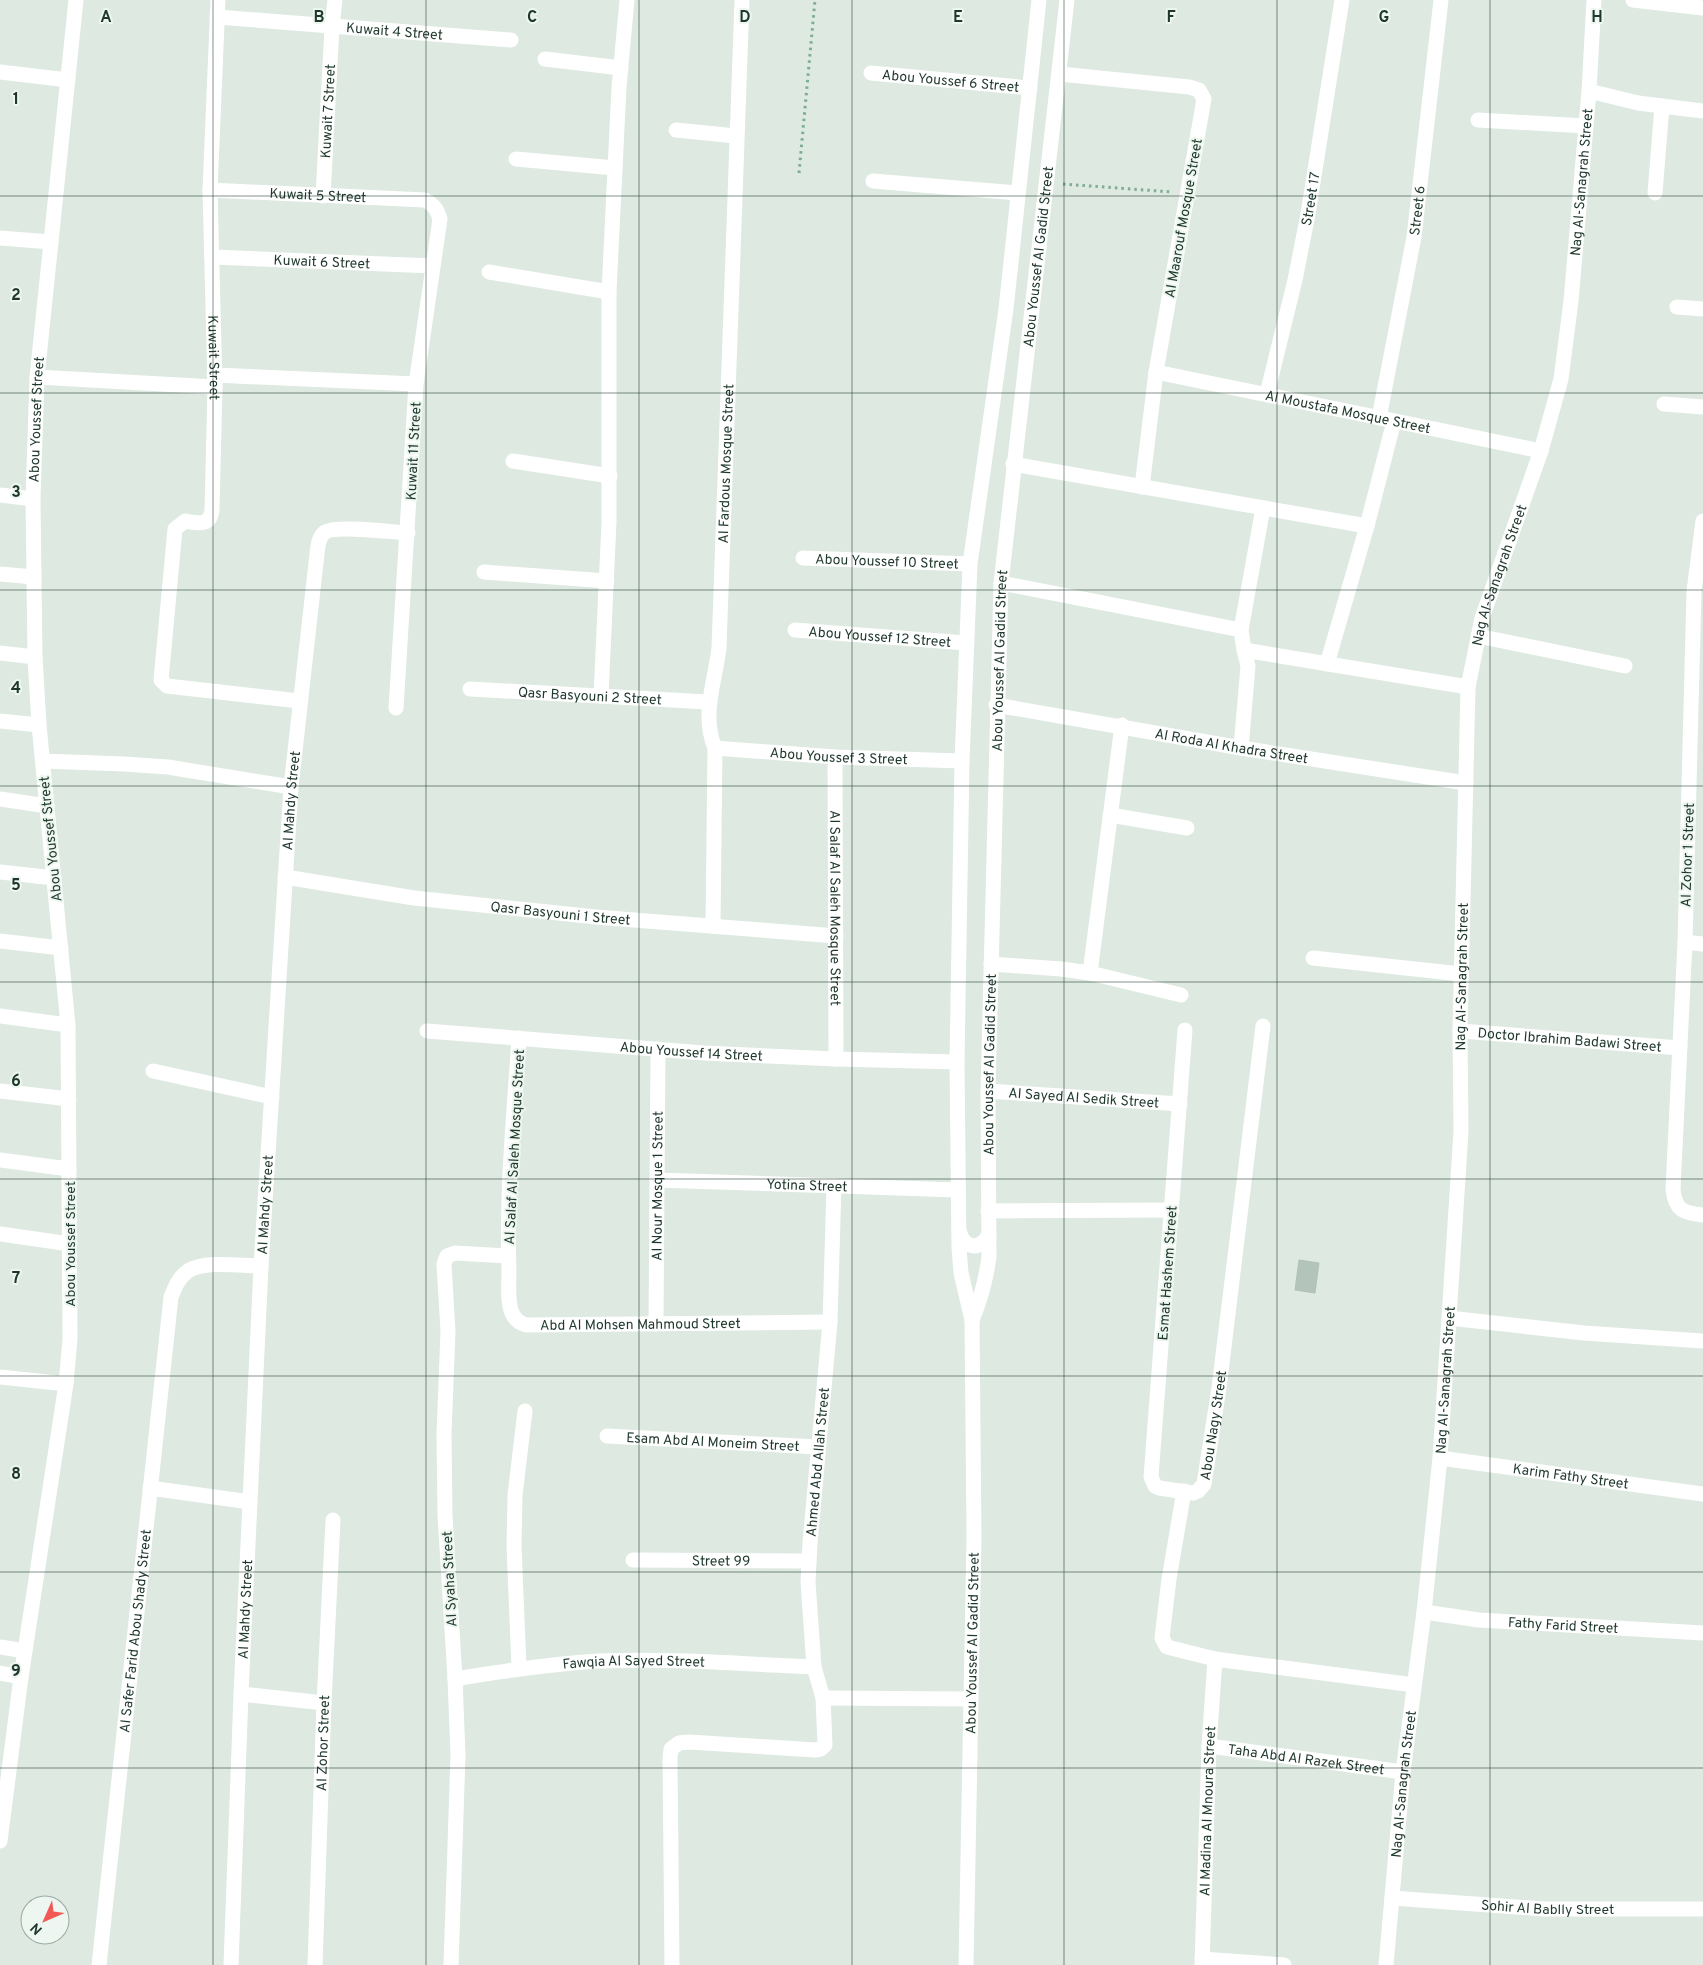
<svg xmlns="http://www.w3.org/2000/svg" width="1703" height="1965" viewBox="0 0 1703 1965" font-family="Overpass,sans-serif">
	<rect width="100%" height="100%" fill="#dde9e1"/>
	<path fill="#b3c4ba" stroke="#b0c2b7" d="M1299 1260 1319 1263 1315 1293 1295 1290Z"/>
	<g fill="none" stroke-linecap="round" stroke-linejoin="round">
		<path stroke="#7ead94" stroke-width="3" stroke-dasharray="2.5 4" stroke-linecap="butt" d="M799 173 815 0
			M1063 184 1172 192"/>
		<g stroke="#fff" stroke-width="15">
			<path id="s1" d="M218 0 210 190 215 387 212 510C210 527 197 523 185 521L175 529 161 680 167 686 299 701"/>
			<path d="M1633 0 1703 8"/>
			<path id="s2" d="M217 17 511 40"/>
			<path d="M545 59 621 68"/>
			<path d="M0 72 68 80"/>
			<path id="s3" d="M871 73 1030 88"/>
			<path d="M1060 74 1189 87 1199 90 1204 99 1156 372 1142 487"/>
			<path d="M1589 91 1638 103 1703 111"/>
			<path d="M1478 120 1586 126"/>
			<path d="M676 130 736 136"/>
			<path d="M516 159 615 168"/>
			<path d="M873 181 1018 193"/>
			<path id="s4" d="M210 190 425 200C434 205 437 209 440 219L416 384 396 708"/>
			<path d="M1655 193 1662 106"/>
			<path id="s5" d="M323 196 332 27 335 0"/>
			<path d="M0 238 51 242"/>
			<path id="s6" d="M212 257 433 266"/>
			<path d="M489 272 609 292"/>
			<path d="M1677 307 1703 309"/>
			<path id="s7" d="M1156 372 1541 451"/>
			<path d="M214 375 416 384"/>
			<path d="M37 377 215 387"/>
			<path id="s8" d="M1267 394 1295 280 1308 214 1342 0"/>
			<path d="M1664 404 1703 407"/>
			<path id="s9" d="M1379 418 1414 237 1441 0"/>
			<path d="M513 461 610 476"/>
			<path d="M1013 464 1367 526"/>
			<path d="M0 495 33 499"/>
			<path d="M1703 521 1694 591 1685 942 1673 1189C1675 1210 1683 1213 1703 1215"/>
			<path id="s10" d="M803 558 970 564"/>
			<path d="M484 572 607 581"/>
			<path d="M0 574 34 577"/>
			<path d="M1001 583 1241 630"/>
			<path id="s11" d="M795 630 966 643"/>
			<path d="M1478 636 1625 666"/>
			<path d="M1244 650 1468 687"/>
			<path d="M0 653 35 657"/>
			<path d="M1327 664 1367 526 1394 421"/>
			<path id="s12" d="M470 689 708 702"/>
			<path d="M601 696 609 522V292L619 87 627 0"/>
			<path id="s13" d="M996 705 1241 748 1466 783"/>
			<path d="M0 721 39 725"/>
			<path id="s14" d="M715 748 835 757 962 761"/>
			<path d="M1241 748 1248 666 1244 650 1241 630 1263 508"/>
			<path id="s15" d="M835 757 836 1059"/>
			<path d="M43 761 124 764 168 767 291 787"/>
			<path d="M0 799 47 806"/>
			<path d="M1110 815 1187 828"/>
			<path d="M0 872 54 878"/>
			<path id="s16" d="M285 877 414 898 596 917 836 936"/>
			<path id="s17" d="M713 926 715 748C701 715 715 682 719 648L742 0"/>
			<path d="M0 941 61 948"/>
			<path d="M1685 942 1703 944"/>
			<path d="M1313 958 1461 974"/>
			<path d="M991 964 1061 969 1090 973 1181 995"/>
			<path d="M1090 973 1122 725"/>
			<path d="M0 1016 68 1025"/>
			<path id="s18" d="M1185 1030 1151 1477 1155 1486 1159 1488 1193 1493 1198 1491 1204 1484 1219 1388 1263 1026"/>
			<path id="s19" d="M427 1031 704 1053 836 1059 957 1062"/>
			<path id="s20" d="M1460 1031 1680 1048"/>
			<path id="s21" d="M519 1038C514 1115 506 1194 509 1271 509 1284 507 1301 512 1313 515 1320 520 1323 526 1325L830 1322"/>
			<path d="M153 1071 272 1097"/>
			<path d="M0 1091 69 1099"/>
			<path id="s22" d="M988 1091 1180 1104"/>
			<path d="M0 1160 69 1169"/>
			<path id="s23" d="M657 1180 958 1190"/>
			<path d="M988 1211 1172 1210"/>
			<path d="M959 1231C965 1249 979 1251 989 1235"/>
			<path d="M0 1234 70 1244"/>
			<path d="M1449 1318 1584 1333 1703 1341"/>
			<path id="s24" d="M972 1320C981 1299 986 1279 989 1257L988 1091 1001 583 1067 0"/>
			<path id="s25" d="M656 1324 658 1049"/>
			<path d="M0 1377 66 1384"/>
			<path id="s26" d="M607 1436 818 1447"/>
			<path id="s27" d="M1440 1458 1703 1494"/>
			<path d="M150 1488 250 1502"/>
			<path d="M1184 1491 1169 1579 1162 1638 1167 1647 1215 1659 1414 1685"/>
			<path id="s28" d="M633 1560 809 1561"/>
			<path id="s29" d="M1424 1612 1479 1620 1703 1633"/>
			<path d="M0 1647 25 1651"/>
			<path d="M519 1668 514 1546 515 1495 525 1411"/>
			<path d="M0 1673 21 1677"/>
			<path id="s30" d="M455 1679C503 1671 550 1664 598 1661 670 1658 742 1664 814 1667"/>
			<path d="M241 1694 324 1703"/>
			<path d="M823 1698 971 1699"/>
			<path id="s31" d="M1209 1746 1403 1772"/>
			<path id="s32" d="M0 1841 21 1677 66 1384 70 1339 68 1025 39 725 35 657 33 499 37 377 76 0"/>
			<path id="s33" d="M1392 1898 1544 1909H1703"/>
			<path d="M1202 1959 1284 1965"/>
			<path id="s34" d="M99 1965 171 1297C175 1287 179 1277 188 1271 205 1260 241 1266 261 1266"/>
			<path id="s35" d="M231 1965 241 1694 261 1266 291 787 317 554C318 546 318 538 325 532 336 525 392 532 408 533"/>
			<path id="s36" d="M315 1965 324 1703 333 1520"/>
			<path d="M451 1965 458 1755 455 1679 445 1515 444 1434 448 1331 444 1264 447 1256 455 1253 508 1256"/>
			<path id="s37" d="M672 1965 670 1758 671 1749 679 1743 689 1742 815 1750 821 1749 825 1745 823 1698 814 1667 808 1582 810 1543 830 1322 834 1186"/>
			<path id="s38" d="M966 1965 974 1537 972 1320 961 1273 959 1248 957 1062 962 761 970 564 1006 309 1039 0"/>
			<path id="s39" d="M1202 1965 1209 1746 1215 1659"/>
			<path id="s40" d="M1386 1965 1403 1772 1424 1612 1440 1458 1461 1131 1460 1031 1468 687 1482 618 1541 451 1561 379 1571 301 1589 91 1594 0"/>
		</g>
	</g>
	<path fill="none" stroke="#1f382c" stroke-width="1" stroke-opacity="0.55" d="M213 0V1965M426 0V1965M639 0V1965M852 0V1965M1064 0V1965M1277 0V1965M1490 0V1965M0 196H1703M0 393H1703M0 590H1703M0 786H1703M0 982H1703M0 1179H1703M0 1376H1703M0 1572H1703M0 1768H1703"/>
	<g text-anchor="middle" stroke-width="4" stroke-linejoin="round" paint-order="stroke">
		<g font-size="14" fill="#1f382c" stroke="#edf6f0">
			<text dy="5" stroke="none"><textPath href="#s2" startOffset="178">Kuwait 4 Street</textPath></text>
			<text dy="5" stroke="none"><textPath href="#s3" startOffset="80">Abou Youssef 6 Street</textPath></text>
			<text dy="5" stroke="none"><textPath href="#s5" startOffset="85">Kuwait 7 Street</textPath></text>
			<text dy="5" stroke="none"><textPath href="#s40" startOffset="1802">Nag Al-Sanagrah Street</textPath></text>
			<text dy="5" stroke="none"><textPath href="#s4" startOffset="108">Kuwait 5 Street</textPath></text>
			<text dy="5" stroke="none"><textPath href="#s8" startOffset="200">Street 17</textPath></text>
			<text dy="5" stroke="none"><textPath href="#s9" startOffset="211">Street 6</textPath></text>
			<text transform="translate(1183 218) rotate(-80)" y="5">Al Maarouf Mosque Street</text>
			<text dy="5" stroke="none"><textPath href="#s24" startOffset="1068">Abou Youssef Al Gadid Street</textPath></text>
			<text dy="5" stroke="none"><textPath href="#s6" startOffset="110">Kuwait 6 Street</textPath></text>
			<text dy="5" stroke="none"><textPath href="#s1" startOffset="358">Kuwait Street</textPath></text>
			<text dy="5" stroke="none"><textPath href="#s7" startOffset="196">Al Moustafa Mosque Street</textPath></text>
			<text dy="5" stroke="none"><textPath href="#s32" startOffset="1428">Abou Youssef Street</textPath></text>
			<text transform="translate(413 451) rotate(-87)" y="5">Kuwait 11 Street</text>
			<text dy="5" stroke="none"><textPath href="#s17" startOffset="464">Al Fardous Mosque Street</textPath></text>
			<text dy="5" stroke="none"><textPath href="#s10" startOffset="84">Abou Youssef 10 Street</textPath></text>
			<text dy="5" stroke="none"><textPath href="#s40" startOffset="1398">Nag Al-Sanagrah Street</textPath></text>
			<text dy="5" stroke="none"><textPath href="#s11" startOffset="85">Abou Youssef 12 Street</textPath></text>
			<text dy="5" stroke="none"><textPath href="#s24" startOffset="662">Abou Youssef Al Gadid Street</textPath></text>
			<text dy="5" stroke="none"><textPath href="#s12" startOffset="120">Qasr Basyouni 2 Street</textPath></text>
			<text dy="5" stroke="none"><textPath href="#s13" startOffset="239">Al Roda Al Khadra Street</textPath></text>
			<text dy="5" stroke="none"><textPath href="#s14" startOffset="124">Abou Youssef 3 Street</textPath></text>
			<text dy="5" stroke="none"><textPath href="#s35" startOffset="1166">Al Mahdy Street</textPath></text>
			<text transform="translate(50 839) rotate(-96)" y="5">Abou Youssef Street</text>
			<text transform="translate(1687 855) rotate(-88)" y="5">Al Zohor 1 Street</text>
			<text dy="5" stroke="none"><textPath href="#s15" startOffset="151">Al Salaf Al Saleh Mosque Street</textPath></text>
			<text dy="5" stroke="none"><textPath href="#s16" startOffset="278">Qasr Basyouni 1 Street</textPath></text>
			<text dy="5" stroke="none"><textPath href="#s40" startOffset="992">Nag Al-Sanagrah Street</textPath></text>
			<text dy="5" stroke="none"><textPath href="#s20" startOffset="110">Doctor Ibrahim Badawi Street</textPath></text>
			<text dy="5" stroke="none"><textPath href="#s19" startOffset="265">Abou Youssef 14 Street</textPath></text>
			<text dy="5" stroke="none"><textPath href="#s24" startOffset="258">Abou Youssef Al Gadid Street</textPath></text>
			<text dy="5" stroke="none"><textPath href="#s22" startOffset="96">Al Sayed Al Sedik Street</textPath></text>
			<text transform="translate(514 1147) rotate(-87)" y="5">Al Salaf Al Saleh Mosque Street</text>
			<text dy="5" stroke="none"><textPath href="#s23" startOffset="150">Yotina Street</textPath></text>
			<text dy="5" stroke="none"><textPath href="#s25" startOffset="138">Al Nour Mosque 1 Street</textPath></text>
			<text dy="5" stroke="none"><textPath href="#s35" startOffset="761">Al Mahdy Street</textPath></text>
			<text transform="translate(70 1244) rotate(-90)" y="5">Abou Youssef Street</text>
			<text transform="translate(1167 1273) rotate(-86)" y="5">Esmat Hashem Street</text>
			<text dy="5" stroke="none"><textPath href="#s21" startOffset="409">Abd Al Mohsen Mahmoud Street</textPath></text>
			<text dy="5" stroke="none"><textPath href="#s40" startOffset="588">Nag Al-Sanagrah Street</textPath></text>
			<text dy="5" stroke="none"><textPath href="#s18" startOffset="571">Abou Nagy Street</textPath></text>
			<text dy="5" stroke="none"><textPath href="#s26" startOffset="106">Esam Abd Al Moneim Street</textPath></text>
			<text dy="5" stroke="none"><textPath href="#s37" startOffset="659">Ahmed Abd Allah Street</textPath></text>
			<text dy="5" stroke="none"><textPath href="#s27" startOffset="132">Karim Fathy Street</textPath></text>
			<text dy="5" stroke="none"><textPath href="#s28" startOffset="88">Street 99</textPath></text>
			<text transform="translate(449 1579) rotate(-93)" y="5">Al Syaha Street</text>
			<text dy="5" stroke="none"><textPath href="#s35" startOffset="356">Al Mahdy Street</textPath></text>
			<text dy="5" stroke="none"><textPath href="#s29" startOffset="140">Fathy Farid Street</textPath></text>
			<text dy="5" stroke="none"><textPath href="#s34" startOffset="336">Al Safer Farid Abou Shady Street</textPath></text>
			<text dy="5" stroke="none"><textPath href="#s38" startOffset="322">Abou Youssef Al Gadid Street</textPath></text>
			<text dy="5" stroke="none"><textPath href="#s30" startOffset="180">Fawqia Al Sayed Street</textPath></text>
			<text dy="5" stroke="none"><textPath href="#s36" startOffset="222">Al Zohor Street</textPath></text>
			<text dy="5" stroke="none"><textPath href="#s31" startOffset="98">Taha Abd Al Razek Street</textPath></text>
			<text dy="5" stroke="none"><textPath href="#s40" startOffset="182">Nag Al-Sanagrah Street</textPath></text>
			<text dy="5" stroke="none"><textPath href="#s39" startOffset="154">Al Madina Al Mnoura Street</textPath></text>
			<text dy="5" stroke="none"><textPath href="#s33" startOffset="156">Sohir Al Bablly Street</textPath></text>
		</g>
	</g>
	<g font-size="16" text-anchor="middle" font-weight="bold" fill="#1f382c" stroke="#edf6f0" stroke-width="4" stroke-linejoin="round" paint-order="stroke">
		<text x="106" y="22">A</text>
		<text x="319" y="22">B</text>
		<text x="532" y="22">C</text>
		<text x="745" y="22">D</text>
		<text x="958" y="22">E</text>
		<text x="1171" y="22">F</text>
		<text x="1384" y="22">G</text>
		<text x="1597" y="22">H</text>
		<text x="16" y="104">1</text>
		<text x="16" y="300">2</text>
		<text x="16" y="497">3</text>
		<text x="16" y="693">4</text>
		<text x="16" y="890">5</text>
		<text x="16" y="1086">6</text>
		<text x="16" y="1283">7</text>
		<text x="16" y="1479">8</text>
		<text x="16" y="1676">9</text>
	</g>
	<g transform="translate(45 1920) rotate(225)"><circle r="24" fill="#edf6f0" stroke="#9baaa2"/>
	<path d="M0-4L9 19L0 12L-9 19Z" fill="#f15a54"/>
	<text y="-8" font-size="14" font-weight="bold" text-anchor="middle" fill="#1f382c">N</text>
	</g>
</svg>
